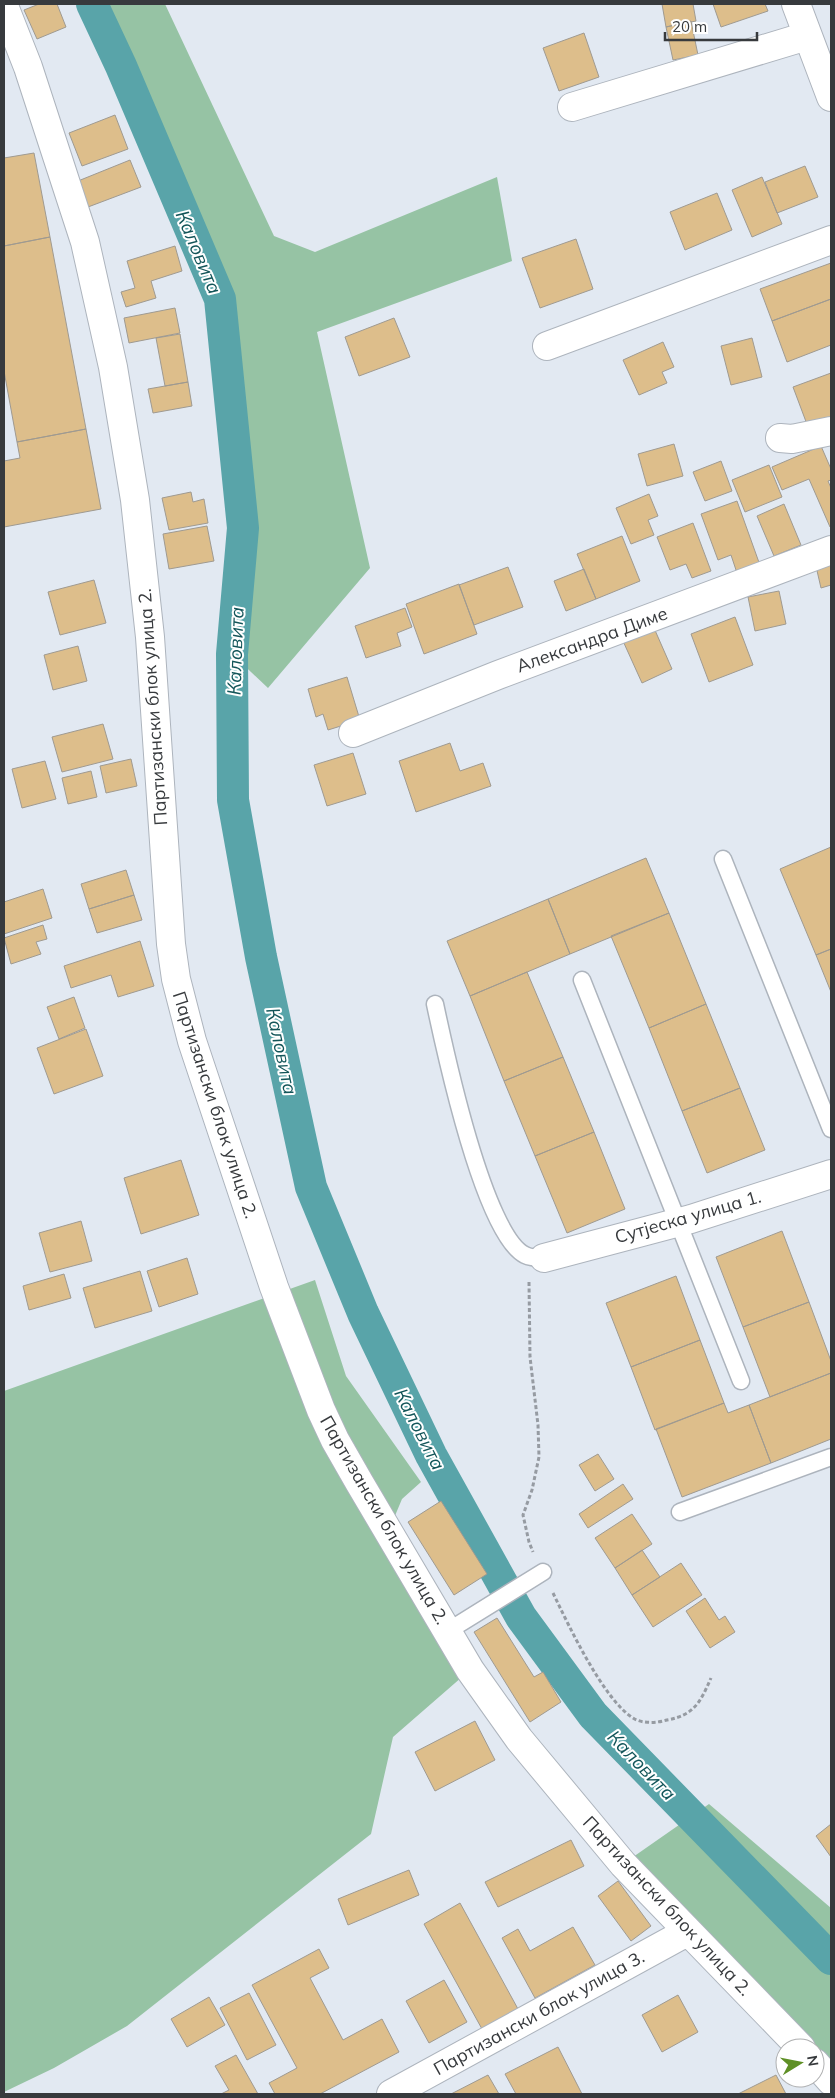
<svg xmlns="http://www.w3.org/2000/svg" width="835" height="2098" viewBox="0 0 835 2098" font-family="Mulish,sans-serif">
	<rect width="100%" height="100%" fill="#e2e9f2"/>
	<path fill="#96c3a4" d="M92 4H165L274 236 315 252 497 177 512 261 317 332 370 568 268 688 232 654 243 528 220 299Z
		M315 1280 346 1376 421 1482 402 1499 389 1530 470 1670 393 1737 371 1834 127 2026 54 2068 4 2092V1391Z
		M709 1804 831 1908V2081L815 2063V2048H801L623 1864Z"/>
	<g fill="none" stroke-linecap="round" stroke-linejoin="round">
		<path stroke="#59a4a9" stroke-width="32" d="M92 4 121 66 220 299 243 528 232 654 233 800 261 957 311 1187 363 1313 431 1455 521 1617 593 1715 831 1959"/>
	</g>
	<path fill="#ddbe8b" stroke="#9f9a91" d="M39 4H57L66 27 37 39 24 10Z
		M662 4H693L696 21 666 27Z
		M713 4H765L768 11 721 27Z
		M691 21 698 55 673 60 666 27Z
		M584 33 599 77 559 91 543 48Z
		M115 115 128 149 82 166 69 133Z
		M34 153 50 237 4 246V158Z
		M130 160 141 187 88 207 78 181Z
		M805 166 818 197 777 213 765 182Z
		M762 177 782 224 752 237 732 190Z
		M717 193 732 230 685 250 670 212Z
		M50 237 86 429 17 442 4 371V246Z
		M576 239 593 289 540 308 522 258Z
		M175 246 182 271 151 281 156 298 126 307 121 292 135 288 127 261Z
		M831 263V299L772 321 760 289Z
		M831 299V345L787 362 772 321Z
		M175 308 180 333 129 343 124 318Z
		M394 318 410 357 359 376 345 337Z
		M180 334 188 382 165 386 156 338Z
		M752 338 762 377 731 385 721 346Z
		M663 342 674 367 662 372 667 383 639 395 623 360Z
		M831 373V419L808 427 793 387Z
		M188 382 192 406 153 413 148 389Z
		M86 429 101 509 4 527V461L20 458 17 442Z
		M674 444 683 476 647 486 638 454Z
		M821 446 831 469V480L828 481 831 488V526L830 527 809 479 782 490 772 467Z
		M721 461 732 491 705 501 693 472Z
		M769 465 782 497 745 512 732 480Z
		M191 492 193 502 204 499 208 523 169 530 162 498Z
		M649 494 658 516 648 520 654 535 631 544 616 508Z
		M737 501 761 568 738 576 731 555 718 560 701 514Z
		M784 504 801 545 774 556 757 516Z
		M693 523 711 571 692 578 686 564 670 570 657 537Z
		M207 526 214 561 169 569 163 534Z
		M622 536 640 581 596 599 577 554Z
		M831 558V585L821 588 815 562Z
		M508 567 523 607 474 625 459 585Z
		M584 569 596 599 566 611 554 581Z
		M94 580 106 623 60 635 48 592Z
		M459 584 477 634 424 654 406 604Z
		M779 591 786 624 755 631 748 597Z
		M405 608 412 627 397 633 401 646 366 658 355 626Z
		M735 617 753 665 709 682 691 634Z
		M654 628 672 669 642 683 623 641Z
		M78 646 87 681 53 690 44 655Z
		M347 677 360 720 328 730 323 714 316 717 308 689Z
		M103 724 113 759 62 772 52 737Z
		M450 743 460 771 483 763 491 786 416 812 399 761Z
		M353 753 366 794 327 806 314 765Z
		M131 759 137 786 106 793 100 766Z
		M45 761 56 799 22 808 12 769Z
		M91 771 97 797 68 804 62 778Z
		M831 847V949L816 955 780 869Z
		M646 858 669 913 570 954 548 899Z
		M126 870 134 895 89 909 81 884Z
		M43 889 52 918 4 934V902Z
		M134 895 142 920 97 933 89 909Z
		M548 899 570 954 470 996 447 941Z
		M669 913 706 1004 649 1028 611 936Z
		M43 925 47 939 36 942 41 954 11 964 4 938Z
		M140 941 154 986 118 997 111 975 71 988 64 966Z
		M831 949V992L816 955Z
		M527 972 563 1057 504 1081 470 996Z
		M74 997 85 1028 59 1039 47 1007Z
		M706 1004 740 1088 682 1111 649 1028Z
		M86 1029 103 1076 54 1094 37 1048Z
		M563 1057 594 1132 535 1156 504 1081Z
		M740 1088 765 1150 707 1173 682 1111Z
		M594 1132 625 1209 567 1233 535 1156Z
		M181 1160 199 1215 141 1234 124 1178Z
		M81 1221 92 1261 50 1272 39 1233Z
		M782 1231 809 1302 743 1327 716 1257Z
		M187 1258 198 1294 159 1307 147 1271Z
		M140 1271 152 1311 95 1328 83 1288Z
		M64 1274 71 1298 29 1310 23 1286Z
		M676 1276 700 1340 631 1367 606 1303Z
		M809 1302 831 1361V1373L770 1397 743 1327Z
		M700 1340 724 1403 655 1430 631 1367Z
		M831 1373V1439L771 1463 749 1405Z
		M724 1403 728 1413 749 1405 771 1463 682 1497 656 1429Z
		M598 1454 614 1479 595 1491 579 1465Z
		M623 1484 633 1499 588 1528 579 1514Z
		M441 1501 487 1574 454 1595 408 1522Z
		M632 1514 652 1544 615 1568 595 1538Z
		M642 1550 660 1577 632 1595 615 1568Z
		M681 1563 702 1595 653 1627 632 1595Z
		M705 1598 719 1620 725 1616 735 1632 710 1648 686 1611Z
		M497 1618 534 1677 543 1672 561 1702 530 1722 474 1632Z
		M475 1721 495 1760 435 1791 415 1752Z
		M831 1824V1857L816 1836Z
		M571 1840 584 1866 498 1907 485 1882Z
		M409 1870 419 1895 348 1925 338 1899Z
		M618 1881 651 1926 631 1941 598 1896Z
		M460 1903 518 2009 482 2029 424 1924Z
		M573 1927 595 1965 535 1998 502 1938 518 1929 530 1951Z
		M319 1949 329 1968 310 1978 343 2040 382 2019 399 2052 320 2094H275L269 2083 297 2068 252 1985Z
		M444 1980 467 2022 429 2043 406 2001Z
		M249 1993 276 2045 247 2060 220 2008Z
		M678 1995 698 2032 662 2052 642 2015Z
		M209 1997 225 2025 187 2047 171 2019Z
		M558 2047 582 2094H516L505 2074Z
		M236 2055 258 2094H221L229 2090 215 2066Z
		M488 2075 499 2094H451Z
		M776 2075 786 2094H738Z"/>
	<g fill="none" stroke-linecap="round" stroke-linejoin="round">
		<g stroke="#adb4bd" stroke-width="19">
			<path id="lane" d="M723 859 831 1129
				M582 980 741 1381
				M435 1004C445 1051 484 1235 525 1255 531 1258 538 1258 544 1258
				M680 1512 831 1457
				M448 1631 543 1572"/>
		</g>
		<g stroke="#adb4bd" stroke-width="30">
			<path id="street" d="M796 4 831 97
				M4 6 28 67 85 242 113 367 135 500 150 637 171 944 176 979 192 1041 274 1287 321 1410 335 1440 359 1482 470 1670 519 1739 623 1864 801 2048
				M572 107 807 36
				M547 346 831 240
				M780 438 792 439 831 431
				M353 733 498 675 831 550
				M544 1258 691 1219 831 1174
				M815 2063 831 2081
				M391 2094 687 1932"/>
		</g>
		<path stroke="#969ba2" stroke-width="3" stroke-dasharray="4 2.5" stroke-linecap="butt" d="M529 1282 530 1357 538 1425 539 1457 532 1490 523 1515 529 1542 533 1552
			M553 1593C569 1626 603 1699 633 1718 642 1724 657 1723 667 1720 694 1715 700 1703 711 1678"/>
		<use href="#lane" stroke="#fff" stroke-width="16"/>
		<use href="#street" stroke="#fff" stroke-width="28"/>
	</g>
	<g text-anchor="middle" stroke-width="4" stroke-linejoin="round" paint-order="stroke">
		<g font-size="18" fill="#373a3d" stroke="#fff">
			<text transform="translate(592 640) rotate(-20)" y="6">Александра Диме</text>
			<text transform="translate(153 707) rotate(-94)" y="6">Партизански блок улица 2.</text>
			<text transform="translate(215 1105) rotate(72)" y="6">Партизански блок улица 2.</text>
			<text transform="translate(688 1217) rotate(-16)" y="6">Сутјеска улица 1.</text>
			<text transform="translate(384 1520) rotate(60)" y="6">Партизански блок улица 2.</text>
			<text transform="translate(667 1906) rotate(47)" y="6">Партизански блок улица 2.</text>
			<text transform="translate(539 2013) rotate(-29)" y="6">Партизански блок улица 3.</text>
		</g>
		<g font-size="19" font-style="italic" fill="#135559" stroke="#fff">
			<text transform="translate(199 252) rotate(67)" y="7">Каловита</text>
			<text transform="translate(235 651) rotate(-88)" y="7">Каловита</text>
			<text transform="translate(282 1051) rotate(78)" y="7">Каловита</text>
			<text transform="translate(420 1429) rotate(63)" y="7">Каловита</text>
			<text transform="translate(642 1765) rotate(46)" y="7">Каловита</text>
		</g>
	</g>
	<rect width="835" height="2098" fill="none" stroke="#373a3d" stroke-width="10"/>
	<g transform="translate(800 2063) rotate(80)"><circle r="24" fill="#ffffff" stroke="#afb0b1"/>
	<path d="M0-4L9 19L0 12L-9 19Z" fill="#5f9026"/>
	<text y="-8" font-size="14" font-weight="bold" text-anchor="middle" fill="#373a3d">N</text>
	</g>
	<path d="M665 32v8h92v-8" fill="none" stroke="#373a3d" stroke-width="2.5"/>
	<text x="672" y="32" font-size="15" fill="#373a3d" stroke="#ffffff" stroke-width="4" paint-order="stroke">20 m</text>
</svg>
